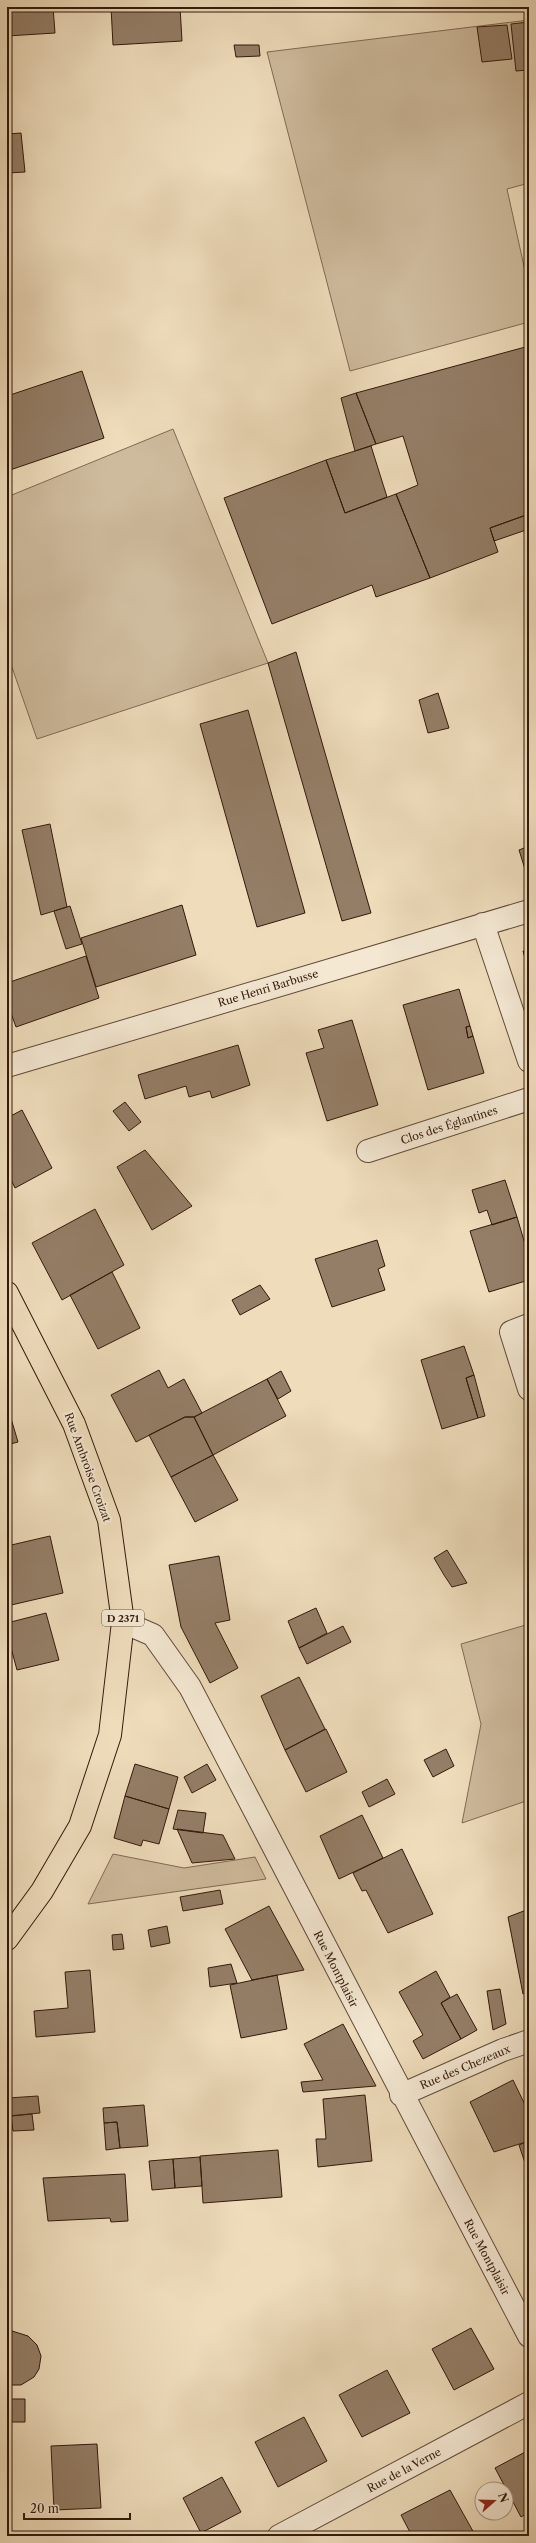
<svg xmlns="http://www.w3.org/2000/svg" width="536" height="2543" viewBox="0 0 536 2543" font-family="'Libre Caslon Text',serif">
	<rect width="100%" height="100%" fill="#eedcbb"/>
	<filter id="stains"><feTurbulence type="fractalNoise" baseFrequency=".005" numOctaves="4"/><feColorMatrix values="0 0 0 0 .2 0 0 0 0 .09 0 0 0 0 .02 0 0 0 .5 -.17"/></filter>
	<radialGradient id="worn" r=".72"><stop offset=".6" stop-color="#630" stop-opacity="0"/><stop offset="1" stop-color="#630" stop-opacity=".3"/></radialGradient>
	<path fill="#cebb9d" stroke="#806a54" d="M529 20V183L507 189 529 289V322L350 371 267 52Z
		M173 429 268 663 37 739 7 653V497Z
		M529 1624V1800L462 1823 481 1724 461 1644Z
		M113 1854 184 1868 255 1857 266 1879 88 1904Z"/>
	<path fill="#947e67" stroke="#33190b" d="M7 7H53L55 33 7 36Z
		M111 7H180L182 41 113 45Z
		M529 22V70L516 71 511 24Z
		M507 25 512 59 482 62 477 27Z
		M234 45H259L260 56 236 57Z
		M21 133 25 172 7 173V134Z
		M529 346V514L490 528 498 552 430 578 396 494 418 485 403 436 376 444 356 393Z
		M82 371 104 438 7 471V396Z
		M356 393 376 444 355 451 341 398Z
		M371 446 387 497 345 513 326 460Z
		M326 460 345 513 396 494 430 578 376 597 372 585 272 624 224 498Z
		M529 514V529L494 541 490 528Z
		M296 652 371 913 342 921 268 663Z
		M438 693 449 728 428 733 419 700Z
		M248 710 305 913 257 927 200 724Z
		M50 824 67 907 41 915 22 830Z
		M529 846V882L519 850Z
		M182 905 196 955 96 987 81 938Z
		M70 906 82 944 66 949 54 911Z
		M529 950V973L523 951Z
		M86 956 99 998 16 1027 7 1002V983Z
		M459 989 470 1026 466 1027 468 1038 473 1036 484 1073 428 1090 403 1005Z
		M352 1020 378 1105 327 1121 306 1053 324 1048 318 1030Z
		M470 1026 473 1036 468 1038 466 1027Z
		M238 1045 250 1085 212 1098 210 1091 189 1097 186 1086 145 1099 138 1075Z
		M125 1102 141 1122 129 1131 113 1111Z
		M22 1110 52 1168 15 1188 7 1171V1118Z
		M145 1150 192 1206 152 1230 117 1167Z
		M505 1180 517 1217 492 1225 487 1210 479 1213 472 1190Z
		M95 1209 124 1265 62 1300 32 1243Z
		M517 1217 527 1251 529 1250V1280L489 1292 470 1231Z
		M377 1240 385 1266 378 1269 385 1290 332 1307 315 1259Z
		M112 1272 140 1328 98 1349 70 1295Z
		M260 1285 270 1299 240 1315 232 1300Z
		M464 1346 474 1375 466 1378 478 1418 442 1429 421 1360Z
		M159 1370 168 1388 184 1379 202 1413 194 1417H185L136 1442 111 1395Z
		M281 1371 291 1391 278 1399 267 1379Z
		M474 1375 485 1416 478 1418 466 1378Z
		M267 1379 286 1416 213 1455 194 1417Z
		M7 1405 18 1442 7 1445Z
		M185 1417H194L213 1455 171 1477 149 1435Z
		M213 1455 238 1500 195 1522 171 1477Z
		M50 1536 63 1593 7 1606V1546Z
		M447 1550 467 1583 452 1587 444 1575 434 1558Z
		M219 1556 230 1620 215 1623 238 1668 210 1683 181 1627 169 1565Z
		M316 1608 327 1633 299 1648 288 1621Z
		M46 1613 59 1660 17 1670 7 1633V1623Z
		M343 1626 351 1642 307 1664 299 1648Z
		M299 1677 325 1729 285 1750 261 1696Z
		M326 1729 347 1772 306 1792 285 1750Z
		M7 1741 11 1763 7 1764Z
		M446 1749 454 1766 433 1777 424 1760Z
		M135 1764 178 1777 169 1809 125 1796Z
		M207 1764 216 1780 192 1793 184 1777Z
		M387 1779 395 1794 369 1807 362 1792Z
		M125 1796 169 1809 159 1844 143 1840 141 1846 114 1838Z
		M178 1810 206 1813 203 1833 173 1829Z
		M362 1815 383 1858 339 1879 320 1836Z
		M177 1829 223 1835 235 1859 192 1863Z
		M402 1849 433 1914 388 1933 366 1890 362 1891 353 1873Z
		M220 1890 223 1904 183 1911 180 1897Z
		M269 1906 304 1970 252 1980 225 1929Z
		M529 1909V1992L523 1994 508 1917Z
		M167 1926 170 1943 151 1947 148 1930Z
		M122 1934 124 1949 113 1950 112 1935Z
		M231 1964 237 1983 210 1987 208 1968Z
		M90 1970 95 2032 36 2037 34 2011 68 2008 65 1972Z
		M436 1971 450 1997 441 2003 461 2039 423 2059 413 2041 423 2035 399 1992Z
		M277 1975 287 2029 241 2038 230 1985Z
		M500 1989 506 2024 493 2030 487 1991Z
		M457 1994 477 2030 461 2039 441 2003Z
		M343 2024 376 2086 303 2092 301 2082 323 2080 304 2044Z
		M513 2080 529 2113V2141L494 2152 470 2102Z
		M365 2095 372 2161 318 2167 316 2139H326L323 2099Z
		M38 2096 40 2113 9 2116 8 2098Z
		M144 2105 148 2146 120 2148 117 2122 104 2123 103 2108Z
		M32 2114 34 2130 13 2131 11 2116Z
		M117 2122 120 2148 106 2150 104 2123Z
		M529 2141V2175L519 2145Z
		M278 2150 282 2197 203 2203 200 2156Z
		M200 2157 202 2186 175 2188 173 2159Z
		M173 2159 175 2188 152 2190 149 2161Z
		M125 2174 128 2221 111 2222 110 2218 48 2221 43 2178Z
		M471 2328 494 2369 454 2390 432 2349Z
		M12 2331 28 2336 37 2345 41 2356 39 2369 34 2377 21 2385H7V2333Z
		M387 2370 410 2413 362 2437 339 2395Z
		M7 2399H25V2422H7Z
		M304 2417 327 2461 278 2487 255 2442Z
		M97 2444 101 2508 54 2510 51 2446Z
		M529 2450V2512L521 2517 495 2468Z
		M222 2477 241 2512 201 2533 183 2498Z
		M450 2490 474 2533 468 2536H412L401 2515Z"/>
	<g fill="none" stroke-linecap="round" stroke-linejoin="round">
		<g stroke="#624a37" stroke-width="24">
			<path id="minor" d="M483 924 529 1061
				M7 1066 529 911
				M368 1151 529 1099
				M529 1325 511 1332 529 1389
				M123 1622 153 1635 190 1687 529 2336
				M401 2095 503 2050 529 2041
				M279 2536 529 2403"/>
		</g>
		<g stroke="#33190b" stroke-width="24">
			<path id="major" d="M7 1293 74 1424 109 1520 123 1622 110 1735 80 1826 42 1891 7 1939"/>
		</g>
		<use href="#minor" stroke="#f4e8d3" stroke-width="22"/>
		<use href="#major" stroke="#eedcbb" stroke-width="22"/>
	</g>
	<g text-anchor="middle" stroke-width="4" stroke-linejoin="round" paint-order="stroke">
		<rect fill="#f4e8d3" stroke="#6d5747" stroke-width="1" x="102" y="1610" width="42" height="16" rx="3"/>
		<g font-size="10" font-weight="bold" fill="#33190b">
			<text x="123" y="1622">D 2371</text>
		</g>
		<g font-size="11" fill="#33190b" stroke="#f4e8d3">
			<text transform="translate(268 988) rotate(-17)" y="4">Rue Henri Barbusse</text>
			<text transform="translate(449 1125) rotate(-18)" y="4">Clos des Églantines</text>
			<text transform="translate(88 1467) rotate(70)" y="4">Rue Ambroise Croizat</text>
			<text transform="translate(336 1969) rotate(63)" y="4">Rue Montplaisir</text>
			<text transform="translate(465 2067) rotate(-23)" y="4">Rue des Chezeaux</text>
			<text transform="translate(487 2257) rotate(62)" y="4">Rue Montplaisir</text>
			<text transform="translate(404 2470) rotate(-28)" y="4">Rue de la Verne</text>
		</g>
	</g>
	<rect width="536" height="2543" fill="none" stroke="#eedcbb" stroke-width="24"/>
	<rect x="8" y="8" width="520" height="2527" fill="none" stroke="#33190b" stroke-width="2"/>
	<rect x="12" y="12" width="512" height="2519" fill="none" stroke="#33190b"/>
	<g transform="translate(494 2501) rotate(70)"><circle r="19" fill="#f4e8d3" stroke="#a79583"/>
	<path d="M0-3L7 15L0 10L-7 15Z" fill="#8f2418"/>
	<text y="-6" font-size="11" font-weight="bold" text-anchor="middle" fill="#33190b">N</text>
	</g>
	<path d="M24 2513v6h106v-6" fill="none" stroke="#33190b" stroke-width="2"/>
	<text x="30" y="2513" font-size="12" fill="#33190b" stroke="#f4e8d3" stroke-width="3" paint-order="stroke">20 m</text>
	<rect width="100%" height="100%" filter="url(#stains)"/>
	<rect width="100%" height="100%" fill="url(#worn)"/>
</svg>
